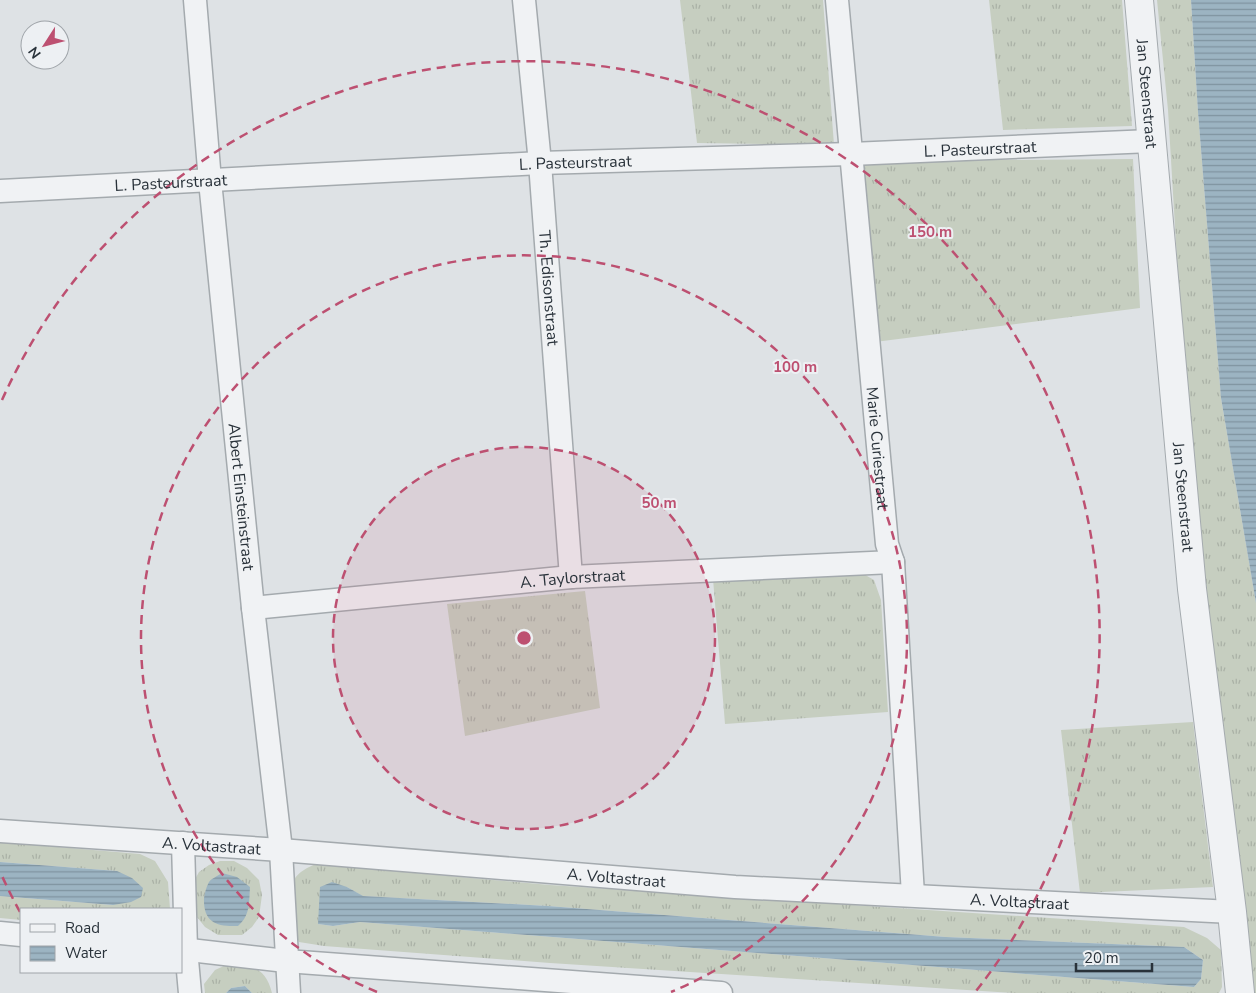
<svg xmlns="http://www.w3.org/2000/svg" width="1256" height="993" viewBox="0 0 1256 993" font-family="'Nunito Sans',sans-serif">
	<defs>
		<pattern id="grass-tufts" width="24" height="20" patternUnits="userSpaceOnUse" patternTransform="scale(1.25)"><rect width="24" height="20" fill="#c6cec0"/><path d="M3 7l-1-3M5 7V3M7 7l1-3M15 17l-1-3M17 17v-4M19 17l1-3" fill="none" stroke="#aab1a6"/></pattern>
		<pattern id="water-rules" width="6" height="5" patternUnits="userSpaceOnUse" patternTransform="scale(1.25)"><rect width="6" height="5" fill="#9cb4c2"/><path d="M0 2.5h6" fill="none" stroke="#7f939f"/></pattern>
	</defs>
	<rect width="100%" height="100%" fill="#dee2e5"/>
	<path fill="url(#grass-tufts)" fill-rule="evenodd" d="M680 0H823L834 145 697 143Z
		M989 0H1122L1132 126 1003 130Z
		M1157 0H1191L1198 112 1221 398 1256 603V993H1245L1185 393 1168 110Z
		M1133 159 1140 308 875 342 857 167 870 161Z
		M855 569 874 580 881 600 888 712 725 724 713 579Z
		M585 591 600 708 465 736 447 604Z
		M1193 722 1213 887 1080 893 1061 730Z
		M0 842 140 854 155 861 168 882 170 909H21V920L0 918V896L113 905 117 871 0 862Z
		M220 861H234L247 868 259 880 262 895 259 917 252 927 242 935H218L205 927 197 917 191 906 194 881 199 872 209 865Z
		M316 864 550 885 1184 927 1207 938 1221 950 1222 987 1219 993H1013L550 963 324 946 299 942C291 926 291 921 291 903 290 881 294 873 316 864ZM347 887 362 896 548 906 946 937 1184 947 1203 960 1201 979 1194 987 360 922 333 926 318 924Z
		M226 965C250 966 265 965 272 993H252L245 986 231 988 226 993H205L204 984 215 970Z"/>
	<path fill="url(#water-rules)" d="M1191 0H1256V603L1221 398 1198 112Z
		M0 862 117 871 132 878 143 888 141 897 131 902 113 905 0 896Z
		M222 873 237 877 250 887C249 903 250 916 238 926 216 927 203 922 204 898 205 893 206 887 209 882 212 878 218 876 222 873Z
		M332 882 347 887 363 896 548 906 946 937 1184 947 1203 960 1201 979 1194 987 360 922 333 926 318 924 320 887Z
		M245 986 252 993H226L231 988Z"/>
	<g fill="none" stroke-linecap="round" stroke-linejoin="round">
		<g stroke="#a4aaae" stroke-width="25">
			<g id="minor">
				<path id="s1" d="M195 0 210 181 253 608 281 850 289 993"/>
				<path id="s2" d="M524 0 540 163 571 577"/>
				<path id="s3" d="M837 0 887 544 893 562 913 895"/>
				<path id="s4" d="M0 191 540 163 851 154 1151 141"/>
				<path id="s5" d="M253 608 571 577 893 562"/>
				<path id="s6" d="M0 831 281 850 735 887 1232 912"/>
				<path d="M183 843 186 949 190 993"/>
				<path d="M0 933 21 935"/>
				<path d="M181 949 286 961 721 993"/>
			</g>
		</g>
		<g stroke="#a4aaae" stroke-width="30">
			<g id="tertiary">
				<path id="s7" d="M1139 0 1192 589 1232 912 1240 993"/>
			</g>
		</g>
		<use href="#minor" stroke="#f0f2f4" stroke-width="22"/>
		<use href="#tertiary" stroke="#f0f2f4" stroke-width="28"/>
	</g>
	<circle cx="524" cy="638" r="191" fill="#bd5071" fill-opacity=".12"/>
	<g fill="none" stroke="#bd5071" stroke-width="2.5" stroke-dasharray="9 6">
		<circle cx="524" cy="638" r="191"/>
		<path d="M377 992A383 383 0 1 1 671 992"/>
		<path d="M20 912A574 574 0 0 1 2 876M2 400A574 574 0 1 1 976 991"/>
	</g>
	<g text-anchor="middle" stroke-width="4" stroke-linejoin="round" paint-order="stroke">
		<g font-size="16" fill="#29323a" stroke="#edf0f3">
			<text dy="6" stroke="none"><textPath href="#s7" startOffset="94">Jan Steenstraat</textPath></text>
			<text dy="6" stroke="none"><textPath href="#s4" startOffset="981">L. Pasteurstraat</textPath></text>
			<text dy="6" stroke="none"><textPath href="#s4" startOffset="576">L. Pasteurstraat</textPath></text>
			<text dy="6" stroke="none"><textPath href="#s4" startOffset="171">L. Pasteurstraat</textPath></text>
			<text dy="6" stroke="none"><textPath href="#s2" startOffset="289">Th. Edisonstraat</textPath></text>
			<text dy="6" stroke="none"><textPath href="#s3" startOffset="450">Marie Curiestraat</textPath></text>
			<text dy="6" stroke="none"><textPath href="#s1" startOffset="499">Albert Einsteinstraat</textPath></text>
			<text dy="6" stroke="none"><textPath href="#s7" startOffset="499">Jan Steenstraat</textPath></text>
			<text dy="6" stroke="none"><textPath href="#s5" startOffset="321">A. Taylorstraat</textPath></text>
			<text dy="6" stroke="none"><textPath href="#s6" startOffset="212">A. Voltastraat</textPath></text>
			<text dy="6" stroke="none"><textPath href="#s6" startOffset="618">A. Voltastraat</textPath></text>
			<text dy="6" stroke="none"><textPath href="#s6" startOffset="1022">A. Voltastraat</textPath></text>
		</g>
	</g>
	<circle cx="524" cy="638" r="8" fill="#bd5071" stroke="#edf0f3" stroke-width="2.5"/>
	<g font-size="15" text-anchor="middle" font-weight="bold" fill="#bd5071" stroke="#edf0f3" stroke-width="4" stroke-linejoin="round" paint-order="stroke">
		<text x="930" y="237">150 m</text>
		<text x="795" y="372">100 m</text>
		<text x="659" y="508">50 m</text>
	</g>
	<rect x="20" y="908" width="162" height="65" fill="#edf0f3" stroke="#9fa4a9"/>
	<rect x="30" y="924" width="25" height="8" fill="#f0f2f4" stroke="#9fa4a9"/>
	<text x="65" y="933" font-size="15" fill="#29323a">Road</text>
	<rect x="30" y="946" width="25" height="15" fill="url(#water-rules)" stroke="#9fa4a9"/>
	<text x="65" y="958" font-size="15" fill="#29323a">Water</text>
	<g transform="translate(45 45) rotate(234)"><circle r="24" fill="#edf0f3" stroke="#9fa4a9"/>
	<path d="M0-4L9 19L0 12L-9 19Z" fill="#bd5071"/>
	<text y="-8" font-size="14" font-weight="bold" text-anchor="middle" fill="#29323a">N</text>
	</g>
	<path d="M1076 963v8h76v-8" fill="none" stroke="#29323a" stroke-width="2.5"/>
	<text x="1084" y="963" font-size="15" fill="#29323a" stroke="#edf0f3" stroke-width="4" paint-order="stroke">20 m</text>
</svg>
